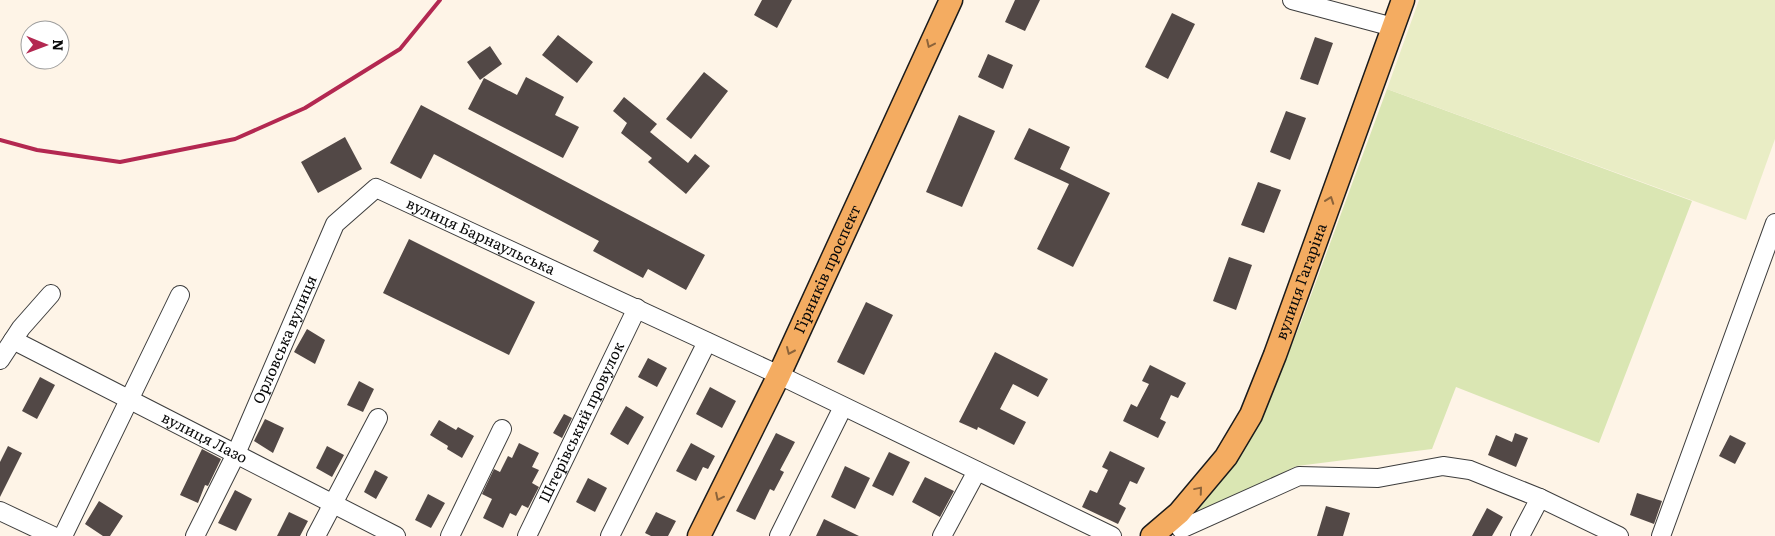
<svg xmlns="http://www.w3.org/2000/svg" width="1775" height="536" viewBox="0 0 1775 536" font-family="Literata,serif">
	<rect width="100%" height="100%" fill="#fef4e7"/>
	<path fill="#dae6b3" d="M1387 89 1692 201 1599 443 1456 387 1432 449 1297 466 1188 518 1265 407 1300 325Z"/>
	<path fill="#e9edc5" d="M1419 0H1775V139L1746 220 1387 89Z"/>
	<path fill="#524846" d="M762 0H792L777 28 754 15Z
		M1015 0H1040L1025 31 1005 22Z
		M1172 13 1195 24 1168 79 1145 67Z
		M558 35 593 62 577 83 542 55Z
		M1315 37 1333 43 1318 85 1300 79Z
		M490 46 502 64 480 80 467 62Z
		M988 54 1013 65 1003 89 978 77Z
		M704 72 728 91 691 139 666 119Z
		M526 77 564 97 555 115 579 127 563 158 468 109 484 78 517 95Z
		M624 97 657 124 650 132 688 163 695 154 710 166 686 194 648 162 652 158 621 133 627 123 613 111Z
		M421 105 705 255 686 290 648 269 643 278 593 251 599 241 434 154 421 179 390 163Z
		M1286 111 1306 118 1290 160 1270 152Z
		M959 115 995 131 962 207 926 192Z
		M1029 128 1070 147 1060 169 1110 193 1073 267 1037 249 1069 184 1014 159Z
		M345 137 362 169 318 193 301 162Z
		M1258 182 1281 190 1264 233 1241 225Z
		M409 239 535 302 509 355 383 293Z
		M1229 257 1252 265 1236 310 1213 301Z
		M866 302 893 315 864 375 837 362Z
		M307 329 325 340 315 364 294 352Z
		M995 352 1048 379 1038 397 1013 384 1000 409 1026 422 1014 445 978 427 977 430 959 422Z
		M648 358 667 368 657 387 638 377Z
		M1150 365 1186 383 1178 398 1171 395 1160 419 1166 422 1158 438 1123 421 1131 404 1137 407 1149 384 1142 381Z
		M40 377 55 385 37 419 22 411Z
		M359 381 374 389 363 412 347 405Z
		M710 387 736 401 722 428 696 414Z
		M626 406 644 417 628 445 610 434Z
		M564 414 572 418 562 438 553 433Z
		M265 419 284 428 273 453 254 441Z
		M439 420 456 430 458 427 474 436 462 458 447 449 448 446 430 435Z
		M776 433 795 442 780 470 784 472 774 491 770 489 755 520 736 511Z
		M1515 433 1528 438 1516 467 1488 455 1496 435 1512 442Z
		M1730 435 1746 443 1735 464 1719 456Z
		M519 443 539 453 532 467 539 470 532 483 539 487 528 508 522 505 516 516 510 513 503 528 483 518 492 499 482 494 494 469 500 472 508 456 512 458Z
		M691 443 715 456 708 469 703 467 696 481 676 471Z
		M8 446 22 453 0 497V462Z
		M327 446 344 455 332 477 316 468Z
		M202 449 221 459 208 486 205 485 198 503 180 495Z
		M1110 451 1145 468 1137 484 1130 481 1119 504 1126 508 1118 524 1082 507 1090 490 1097 493 1108 470 1102 467Z
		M889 452 910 462 893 496 872 486Z
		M845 466 870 478 855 509 831 497Z
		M375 470 388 477 376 499 364 492Z
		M925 477 954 491 940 517 912 502Z
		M588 478 607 488 595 512 576 502Z
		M235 490 252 499 236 531 218 523Z
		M1637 493 1662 501 1654 524 1630 515Z
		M428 494 445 503 431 528 415 520Z
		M99 501 123 516 110 536H103L85 524Z
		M1326 506 1350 513 1343 536H1317Z
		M1487 508 1503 517 1492 536H1472Z
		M289 512 308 521 300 536H277Z
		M656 512 676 521 668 536H651L645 533Z
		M824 519 859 536H816Z"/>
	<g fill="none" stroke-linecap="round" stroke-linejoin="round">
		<g stroke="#3d3d3d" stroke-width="20">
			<g id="minor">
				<path d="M1292 0 1393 27"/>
				<path id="s1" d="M13 340 396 536"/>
				<path d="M0 360 21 328 51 294"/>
				<path d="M0 511 53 536"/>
				<path d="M1181 529 1299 476 1378 478 1443 466 1470 470 1540 498 1619 536"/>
				<path d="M63 536 180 295"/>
				<path id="s2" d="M195 536 235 456 335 224 376 188 779 375 1112 536"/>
				<path d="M316 536 378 418"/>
				<path d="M450 536 502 429"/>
				<path id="s3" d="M527 536 637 308"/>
				<path d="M610 536 707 342"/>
				<path d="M779 536 843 407"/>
				<path d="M942 536 977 471"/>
				<path d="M1520 536 1540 498"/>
				<path d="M1661 536 1775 223"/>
			</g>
		</g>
		<g stroke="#1b1b1b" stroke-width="25">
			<g id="major">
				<path id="s4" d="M699 536 779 375 951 0"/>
				<path id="s5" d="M1152 536 1179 513 1226 457 1251 415 1275 355 1403 0"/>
			</g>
		</g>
		<use href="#minor" stroke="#fff" stroke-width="18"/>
		<use href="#major" stroke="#f4ac61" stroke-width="22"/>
		<path stroke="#b32851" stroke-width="4" d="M0 140 37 150 120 162 235 139 305 108 400 49 440 0"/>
	</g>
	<defs><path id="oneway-chevron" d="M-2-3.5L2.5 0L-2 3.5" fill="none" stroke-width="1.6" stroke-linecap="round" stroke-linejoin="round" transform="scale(1.25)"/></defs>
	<g stroke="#8b633a">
		<use href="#oneway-chevron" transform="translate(930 44) rotate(115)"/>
		<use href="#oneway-chevron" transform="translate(1330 200) rotate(-70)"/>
		<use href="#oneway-chevron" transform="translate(790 351) rotate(114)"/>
		<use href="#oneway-chevron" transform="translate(1199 490) rotate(-50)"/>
		<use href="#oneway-chevron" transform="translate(719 497) rotate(116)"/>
	</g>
	<g text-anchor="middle" stroke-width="5" stroke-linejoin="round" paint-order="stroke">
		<g font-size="15" fill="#0a0a0a" stroke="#fff">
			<text dy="5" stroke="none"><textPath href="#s2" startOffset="512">вулиця Барнаульська</textPath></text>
			<text dy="5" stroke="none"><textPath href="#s4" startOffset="296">Гірників проспект</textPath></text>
			<text dy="5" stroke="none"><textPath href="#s5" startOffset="300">вулиця Гагаріна</textPath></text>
			<text dy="5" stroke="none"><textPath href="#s2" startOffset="216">Орловська вулиця</textPath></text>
			<text dy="5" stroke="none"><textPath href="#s3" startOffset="126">Штерівський провулок</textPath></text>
			<text dy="5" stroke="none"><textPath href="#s1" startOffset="215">вулиця Лазо</textPath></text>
		</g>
	</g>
	<g transform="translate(45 45) rotate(91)"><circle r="24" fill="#ffffff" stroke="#9d9d9d"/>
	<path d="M0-4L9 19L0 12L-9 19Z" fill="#b32851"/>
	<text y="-8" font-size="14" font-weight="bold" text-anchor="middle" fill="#0a0a0a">N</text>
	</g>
</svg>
